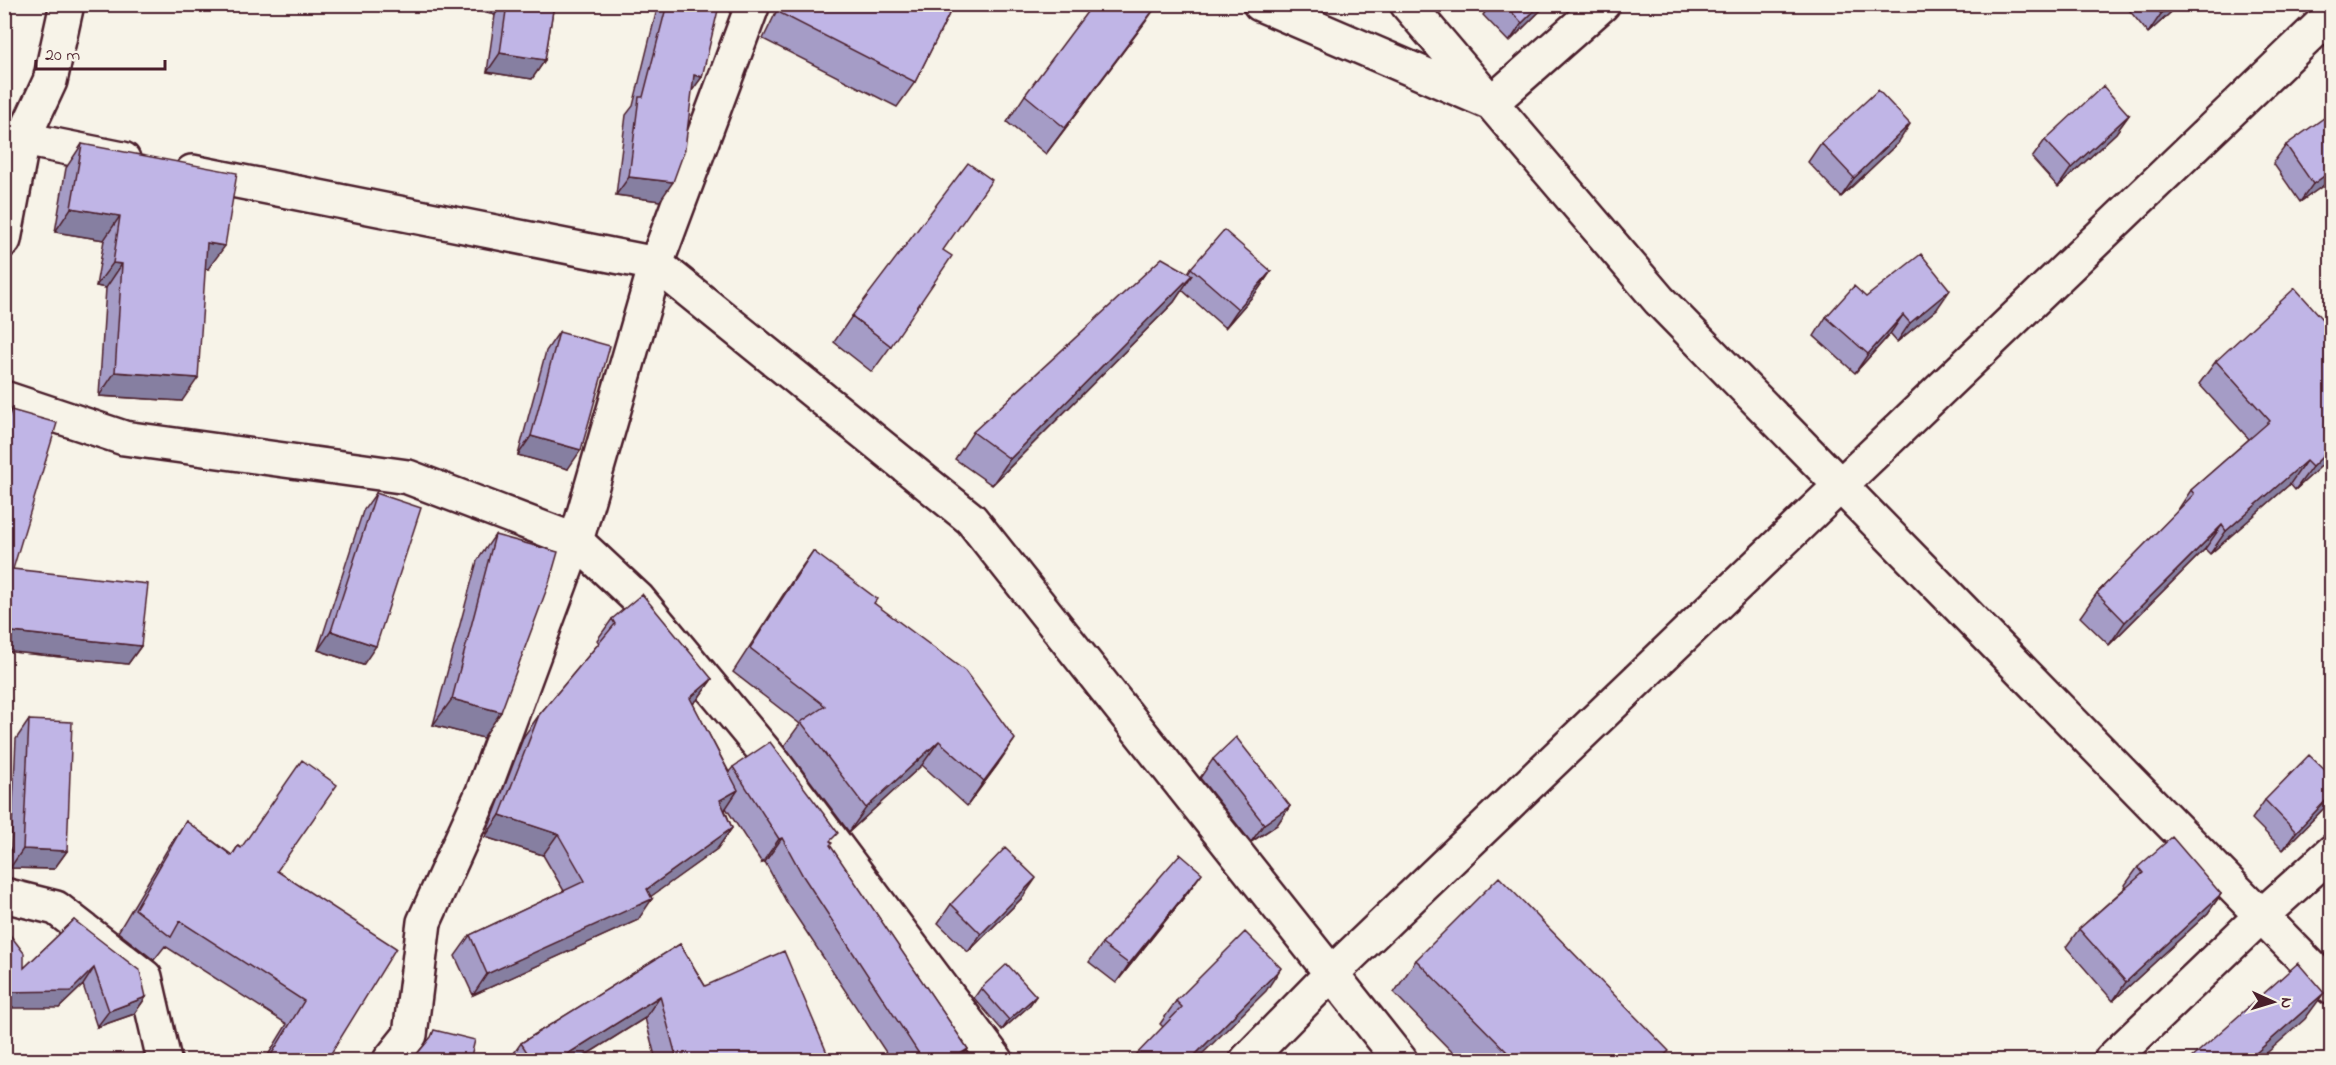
<svg xmlns="http://www.w3.org/2000/svg" width="2336" height="1065" viewBox="0 0 2336 1065" font-family="'Indie Flower',sans-serif">
	<rect width="100%" height="100%" fill="#f7f3e8"/>
	<filter id="ink" filterUnits="userSpaceOnUse"><feTurbulence type="fractalNoise" baseFrequency=".0167" numOctaves="2"/><feDisplacementMap in="SourceGraphic" scale="12" xChannelSelector="R" yChannelSelector="G"/><feConvolveMatrix kernelMatrix="1 2 1 2 8 2 1 2 1" color-interpolation-filters="sRGB"/></filter>
	<g filter="url(#ink)">
		<g fill="none" stroke-linecap="round" stroke-linejoin="round">
			<g stroke="#4a1f2b" stroke-width="38">
				<path id="minor" d="M1260 4 1491 103 1603 4
					M1407 4 1659 300 2332 988
					M4 135 123 159
					M192 172 656 264 971 519 1400 1060
					M4 240 23 139 50 81 67 4
					M4 398 124 438 408 477 576 541 638 599 774 763 996 1060
					M4 895 56 908 145 977 164 1060
					M390 1060 410 1035 424 922 483 792 576 541 656 264 753 4
					M1247 1060 1330 975 2332 14
					M2111 1060 2261 916 2332 852"/>
			</g>
			<use href="#minor" stroke="#f7f3e8" stroke-width="33"/>
		</g>
		<path fill="#a59cc6" stroke="#4a1f2b" stroke-width="1.5" d="M449 4H554L545 60 532 79 487 72 495 15Z
			M662 4H711L702 77 692 90 660 201 616 195 626 115 633 106 656 13Z
			M780 4H954L915 82 897 107 763 39Z
			M1491 4H1547L1509 42 1483 15Z
			M2124 4H2180L2148 33Z
			M1146 21 1046 154 1007 122 1025 95Z
			M2129 115 2116 133 2058 187 2032 158 2045 140Z
			M1821 143H1898L1841 197 1808 162Z
			M82 144 208 269H205L182 401 99 396 106 288 96 286 104 240 55 232 66 168Z
			M2286 145 2331 180 2300 202 2273 163Z
			M1191 268 1271 271 1258 290 1225 328 1182 290 1174 302 992 485 955 459 973 432 1188 273Z
			M1866 297 1937 309 1897 342 1890 334 1855 373 1814 336 1826 317Z
			M852 316 891 346 872 372 834 342Z
			M2331 328V457L2295 490 2290 484 2210 554 2205 549 2109 645 2080 617 2097 593 2176 513 2191 490 2249 439 2199 384 2216 361Z
			M559 332 568 469 518 455 546 351Z
			M11 410 13 569 141 646 128 664 4 651V419Z
			M376 493 363 665 318 650 363 511Z
			M495 535 501 712 483 738 433 725 477 561Z
			M813 551 874 603 998 764 967 806 922 765 849 832 784 746 800 724 733 672 796 575Z
			M612 619 712 679 697 700 693 704 729 772 733 767 831 843 830 846 968 1049 959 1060H891L786 901 765 862 762 863 726 808 725 810 732 828 717 849 651 896 638 920 473 995 455 956 470 935 564 891 543 855 485 837 524 736 539 715 599 643 597 640Z
			M29 720 67 851 54 869 10 868 16 739Z
			M1213 759 1290 806 1277 825 1251 842 1200 778Z
			M2265 800 2328 804 2283 850 2252 819Z
			M186 821 232 855 238 846 277 871 327 1060H265L287 1024 165 946 154 960 118 932 170 845Z
			M2138 867 2221 894 2208 913 2113 1001 2066 947 2079 929 2126 887 2125 885Z
			M1189 891 1116 983 1089 962 1102 944Z
			M1023 897 968 952 938 923 951 904Z
			M74 920 146 997 134 1014 97 1027 83 985 59 1008 24 968Z
			M680 944 705 986 830 1060H656L645 1018 578 1060H509L521 1043Z
			M1416 960 1662 1060H1460L1394 993Z
			M981 988 1036 996 1029 1006 1002 1030 974 998Z
			M1266 991 1163 1027 1160 1024 1176 1001Z"/>
		<path fill="#867fa1" stroke="#4a1f2b" stroke-width="1.5" d="M449 4H503L495 15Z
			M1158 4 1146 21 1046 154 1065 128Z
			M1541 4H1547L1509 42 1522 23Z
			M2172 4H2180L2148 33 2161 14Z
			M500 53 545 60 532 79 487 72Z
			M694 75 702 77 689 95Z
			M2129 115 2116 133 2058 187 2071 168Z
			M1910 124 1898 143 1841 197 1854 178Z
			M2331 171V180L2300 202 2313 184Z
			M629 177 673 182 660 201 616 195Z
			M71 208 120 216 104 240 55 232Z
			M207 243 225 246 208 269 190 266Z
			M113 263 122 264 106 288 96 286Z
			M1271 271 1258 290 1225 328 1238 309Z
			M1192 275 1174 302 992 485 1010 459Z
			M1950 290 1937 309 1897 342 1910 323Z
			M1903 315 1890 334 1855 373 1868 354Z
			M115 372 198 378 182 401 99 396Z
			M531 436 581 450 568 469 518 455Z
			M2331 448V457L2295 490 2312 467Z
			M2306 461 2290 484 2210 554 2226 531Z
			M2222 525 2205 549 2109 645 2125 622Z
			M4 631 141 646 128 664 4 651Z
			M331 631 376 646 363 665 318 650Z
			M712 679 697 700 675 719 690 698Z
			M452 699 501 712 483 738 433 725Z
			M1015 739 998 764 967 806 984 781Z
			M939 741 922 765 849 832 866 808Z
			M738 790 724 811 720 800Z
			M2331 795V799L2328 804 2283 850 2296 832Z
			M1290 806 1277 825 1251 842 1264 824Z
			M500 815 558 834 543 855 485 837Z
			M732 828 717 849 639 905 652 899 638 920 473 995 487 974 647 889Z
			M782 838 765 862 762 863 779 839Z
			M23 849 67 851 54 869 10 868Z
			M1202 873 1189 891 1116 983 1129 964Z
			M1036 878 1023 897 968 952 981 934Z
			M2221 894 2208 913 2113 1001 2126 982Z
			M94 968 83 985 59 1008H4V992Z
			M1281 968 1266 991 1196 1060H1190Z
			M2324 993 2305 1019 2259 1060H2248Z
			M660 996 645 1018 578 1060H558Z
			M1036 996 1029 1006 1002 1030 1009 1020Z
			M146 997 134 1014 97 1027 109 1011Z
			M968 1049 959 1060H951Z"/>
		<path fill="#c0b5e6" stroke="#4a1f2b" stroke-width="1.5" d="M507 4H554L545 60 500 53Z
			M667 4H711L719 6 702 77 694 75 685 149 673 182 629 177 639 97H643Z
			M785 4H954L915 82 780 13Z
			M1093 4H1158L1065 128 1025 95Z
			M1504 4H1541L1522 23Z
			M2153 4H2172L2161 14Z
			M2103 86 2129 115 2071 168 2045 140Z
			M1878 90 1910 124 1854 178 1821 143Z
			M2331 113V171L2313 184 2286 145Z
			M82 144 237 173 225 246 207 243 198 378 115 372 122 264 113 263 120 216 71 208Z
			M968 163 992 180 943 250 952 256 891 346 852 316Z
			M1224 230 1271 271 1238 309 1191 268Z
			M1921 254 1950 290 1910 323 1903 315 1868 354 1826 317 1854 286 1866 297Z
			M1162 258 1192 275 1010 459 973 432Z
			M2295 288 2331 328V448L2312 467 2306 461 2226 531 2222 525 2125 622 2097 593 2194 494 2191 490 2270 421 2216 361Z
			M559 332 610 346 581 450 531 436Z
			M11 410 57 423 13 569 148 584 141 646 4 631V431Z
			M376 493 421 508 376 646 331 631Z
			M495 535 558 552 549 583 501 712 452 699Z
			M813 551 877 599 874 603 965 671 1015 739 984 781 939 741 866 808 801 722 825 706 750 648Z
			M642 594 712 679 690 698 738 790 720 800 732 828 647 889 652 899 487 974 470 935 585 881 558 834 500 815 539 715 615 624 612 619Z
			M29 720 72 722 67 851 23 849Z
			M1236 737 1290 806 1264 824 1213 759Z
			M770 742 838 833 830 841 832 843 830 845 968 1049 951 1060H923L803 876 782 838 779 839 733 767Z
			M2309 755 2331 776V795L2296 832 2265 800Z
			M302 760 337 785 277 871 396 948 327 1060H268L304 1001 180 921 171 937 135 909 186 821 232 856 238 846 241 848Z
			M2172 837 2221 894 2126 982 2079 929 2143 873 2138 867Z
			M1005 848 1036 878 981 934 951 904Z
			M1180 854 1202 873 1129 964 1102 944Z
			M1499 877 1669 1051 1659 1060H1515L1416 960Z
			M74 920 140 971 146 997 109 1011 94 968 71 991 4 992V927L24 953V968Z
			M1245 932 1281 968 1190 1060H1131L1182 1007 1176 1001Z
			M680 944 705 986 784 951 830 1060H677L660 996 558 1060H532L521 1043Z
			M2298 963 2324 993 2248 1060H2189Z
			M1007 964 1036 996 1009 1020 981 988Z
			M434 1030 475 1040 470 1060H412L431 1037Z"/>
	</g>
	<rect width="2336" height="1065" fill="none" stroke="#f7f3e8" stroke-width="24"/>
	<rect x="12" y="12" width="2312" height="1041" fill="none" stroke="#4a1f2b" stroke-width="2" filter="url(#ink)"/>
	<g transform="translate(2273 1002) rotate(94)" stroke="#f7f3e8" stroke-width="4.5" paint-order="stroke">
	<path d="M0-4.5L10 22L0 15L-10 22Z" fill="#4a1f2b"/>
	<text y="-9" font-size="16" font-weight="bold" text-anchor="middle" fill="#4a1f2b">N</text>
	</g>
	<path d="M36 60v9h129v-9" fill="none" stroke="#4a1f2b" stroke-width="3"/>
	<text x="45" y="60" font-size="18" fill="#4a1f2b" stroke="#f7f3e8" stroke-width="4.5" paint-order="stroke">20 m</text>
</svg>
